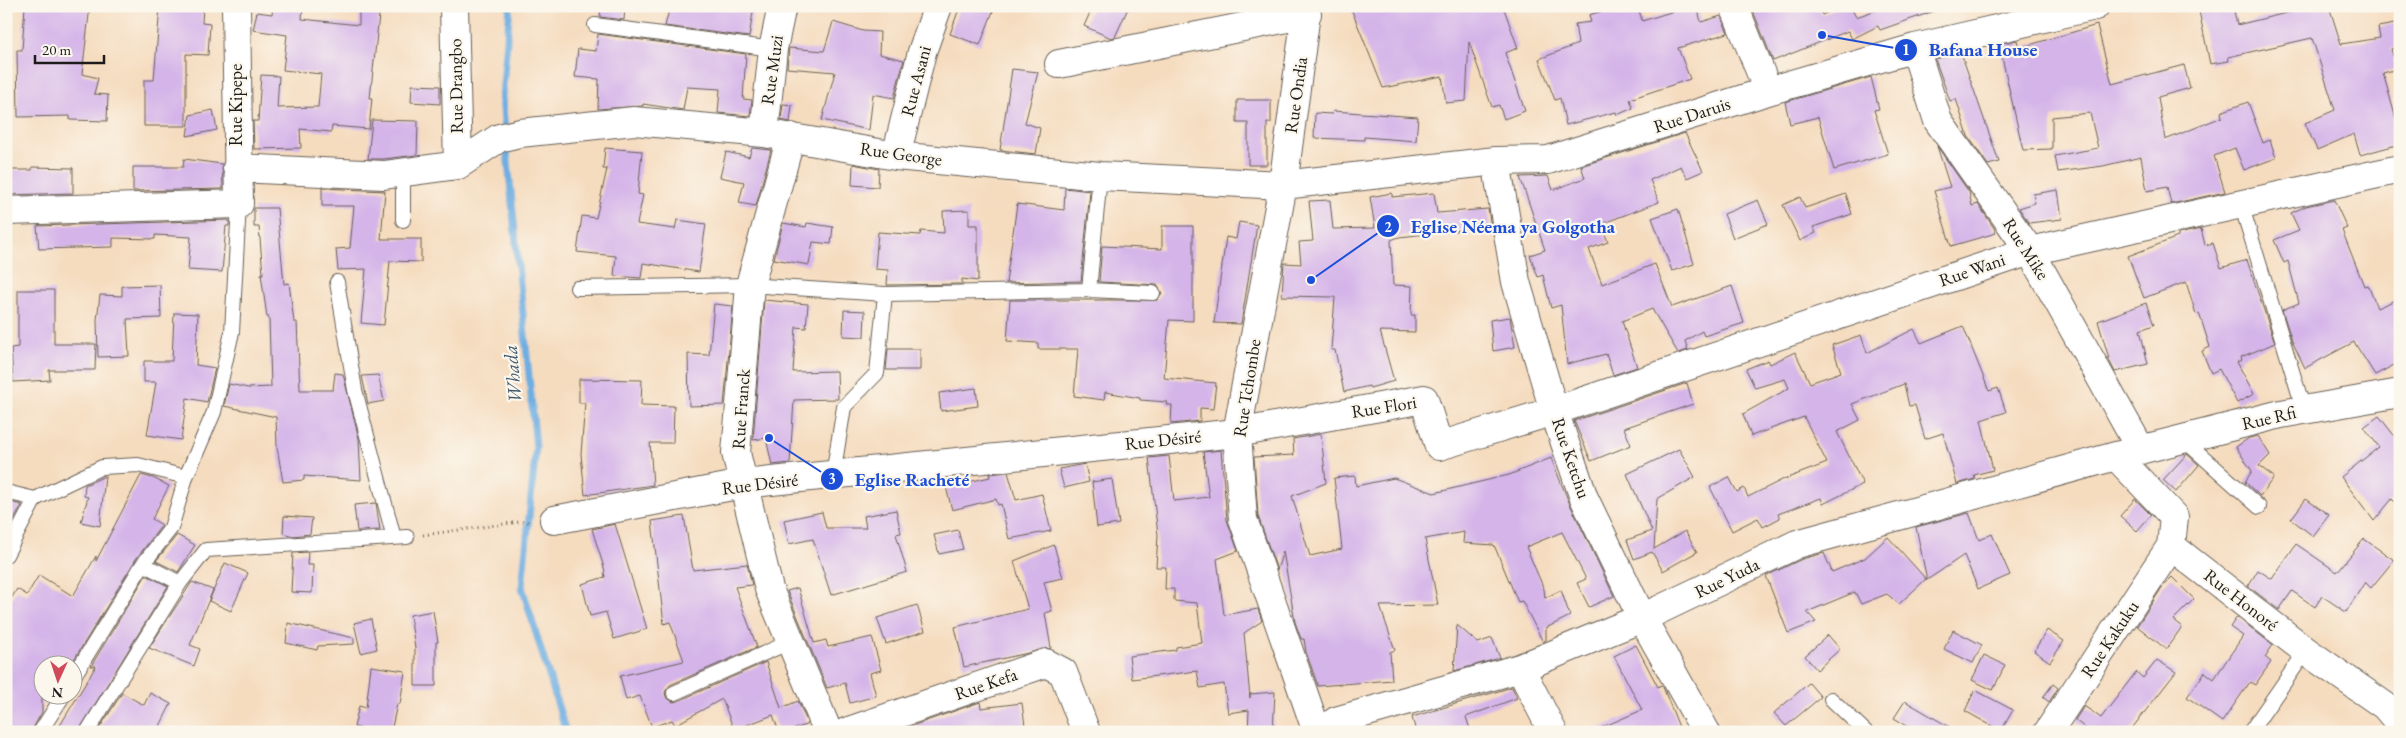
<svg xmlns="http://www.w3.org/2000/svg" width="2406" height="738" viewBox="0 0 2406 738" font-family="'EB Garamond',serif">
	<rect width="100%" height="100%" fill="#fbf7ec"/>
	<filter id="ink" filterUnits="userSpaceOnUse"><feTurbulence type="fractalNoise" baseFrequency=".02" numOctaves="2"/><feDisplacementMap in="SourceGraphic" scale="10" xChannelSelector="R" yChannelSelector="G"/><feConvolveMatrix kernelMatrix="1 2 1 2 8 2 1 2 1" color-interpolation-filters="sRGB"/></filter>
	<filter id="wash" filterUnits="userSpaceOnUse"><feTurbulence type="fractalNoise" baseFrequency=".0096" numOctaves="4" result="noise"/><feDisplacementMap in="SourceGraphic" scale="20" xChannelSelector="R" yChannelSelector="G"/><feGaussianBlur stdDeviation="1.12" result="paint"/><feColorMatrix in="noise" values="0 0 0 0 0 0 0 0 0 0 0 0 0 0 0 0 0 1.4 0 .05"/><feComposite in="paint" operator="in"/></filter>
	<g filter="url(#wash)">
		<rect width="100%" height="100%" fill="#f5dcbf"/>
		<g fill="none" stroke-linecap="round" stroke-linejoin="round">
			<path stroke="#6eaee1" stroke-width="7" d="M505 130 502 97 510 6
				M506 141 536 447 522 587 566 732"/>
		</g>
		<g id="blocks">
			<path fill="#d5b5e9" d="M25 6H90L82 74 98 78 94 94 108 95 107 121 70 120V116L18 117 17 50H22Z
				M160 6 203 7 202 23 210 24 208 55 186 54V126H144V80H154Z
				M273 6H303L302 19 359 25V6H380L370 98H372L369 129 332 126 331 132 300 129 301 148 254 149 253 121H258L261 75 279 76 277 108 318 107 321 74 283 70 287 35 253 30 257 12 272 14Z
				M601 6H625L624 20 600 17Z
				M670 6H754L749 37 665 26Z
				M960 6H995L980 45 950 34Z
				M1093 6H1129L1115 37 1111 38 1084 26Z
				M1350 6H1503L1518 48 1505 53 1525 111 1504 119 1499 105 1492 107 1469 42 1466 101 1446 103 1442 76 1383 88Z
				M1619 6H1638L1642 21 1690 6H1697L1701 22 1721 16 1728 33 1678 48 1690 79 1630 99 1633 108 1617 115 1616 112 1566 125 1560 98 1555 100 1539 59 1578 44 1575 24 1591 22 1589 15Z
				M1751 6H1818L1822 15 1840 6H1850L1856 17 1888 6H1940V9L1880 30 1878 26 1852 39 1848 31 1773 61Z
				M2198 6H2233L2237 25 2315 6H2329L2341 44 2380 38 2378 27 2400 23V47L2391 49 2397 69 2383 73 2400 133V144L2360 155 2354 134 2317 150 2305 123 2335 110 2312 38 2228 57 2229 61 2210 64Z
				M833 22 863 31 880 32 879 54 904 60 894 98 873 94 869 130 822 120 835 72 787 68 789 48 824 51Z
				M2097 25 2112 84 2184 65 2190 88 2158 97 2165 140 2222 117 2221 112 2248 102 2263 143 2270 140 2276 158 2244 170 2235 148 2214 156 2225 192 2171 204 2167 187 2147 191 2141 157 2103 166 2058 172 2055 156 2098 148 2090 113 2052 117V149L2023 150 1999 44 2017 40 2019 48Z
				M598 34 746 54 743 99 752 100 750 116 718 113 720 89 687 87 683 110 643 104V106L598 109 599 79 575 77 578 49 596 51Z
				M1961 53 1999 162 1988 165 1968 136 1956 99 1950 101 1935 59Z
				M1012 69 1038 72 1025 123 1040 128 1036 154 1000 150Z
				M1871 77 1879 109 1874 110 1888 154 1834 170 1818 117 1790 124 1785 102Z
				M412 85 440 86V104L411 102Z
				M1237 100H1271V123H1267V165H1248V123H1237Z
				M783 104 792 105 790 122 781 120Z
				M213 110 217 130 187 136 190 115Z
				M1333 111 1418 117 1416 141 1364 137V140L1314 138 1315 113 1332 114Z
				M372 120 418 121 417 155 383 159H368Z
				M1685 133 1703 171 1687 178 1681 166 1650 180 1659 202 1601 224 1608 242 1589 249 1602 284 1655 264 1672 307 1732 286 1744 323 1704 336 1702 331 1685 341 1688 350 1678 353 1652 309 1622 321 1637 367 1613 375 1606 354 1567 364 1561 305 1551 308 1543 275 1538 277 1530 255 1545 250 1520 177 1548 176 1553 190 1585 178 1581 166Z
				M1937 146 1969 192 1972 206 1978 204 1994 228 1996 233 1951 246 1934 191 1950 187Z
				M605 148 642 151 638 194 643 195 637 224 675 229 677 220 706 224 699 272 643 263 641 278 614 276 616 256 577 252 582 216 596 218 607 169H603Z
				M752 148 771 150 756 206 739 203 744 182 720 177 726 152 749 157Z
				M184 159 222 164 223 189 133 191V167H183Z
				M853 164 879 169 878 187 852 185Z
				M32 167 73 168V193L6 195V170H32Z
				M322 188 385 191 381 239H421V262L390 261 384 325 361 323 366 269 338 270 336 249 350 248 354 206H322Z
				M1065 188 1090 191 1081 281 1006 283 1017 204 1064 210Z
				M2058 190 2062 219 2029 223 2019 208 2035 203 2033 194Z
				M1392 193V197L1434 193 1437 213 1488 209 1491 227 1399 237 1391 240 1393 285 1412 286 1411 315H1415V332L1380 331 1394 381 1370 388 1369 386 1344 392 1335 350H1331L1335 297 1282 296 1284 263 1301 264 1299 242 1313 241 1309 201 1330 200 1333 229 1375 228 1370 197Z
				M1846 194 1852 214 1813 227 1816 233 1800 241 1783 205 1800 197 1805 208Z
				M1758 200 1768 224 1733 238 1724 214Z
				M2334 200 2347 228 2342 230 2364 286 2368 285 2377 308 2400 298V362L2375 375 2354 342 2305 368 2292 341 2282 310 2299 303 2288 261 2284 263 2274 240 2299 230 2291 213 2306 206Z
				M254 208H277L284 284 289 283 294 322H297L300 390H333L335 373 343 374 359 439 361 480 304 476V480L283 482 277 447 276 417 224 406 229 384 248 388 271 387 269 317H267L261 274H263L259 227H254Z
				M1678 209 1694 264 1672 271 1652 218Z
				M969 210V225H978V281L962 279V284L887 285 888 270 875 269 878 232 920 235 921 231 944 233 943 211Z
				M229 220V226H226L222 272 188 270 191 237 155 235V239L113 238V247L39 249 37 226Z
				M1239 222 1257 225 1241 324 1214 323 1226 237 1236 239Z
				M783 223 806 227 807 223 833 227 831 244 813 242 809 265 774 259Z
				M1162 226H1193V321L1169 320 1164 378 1216 383 1213 409 1200 408V421L1171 424 1172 405H1166L1167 402 1140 400V398L1105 392 1104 400 1074 396 1078 349H1038V343L1007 341 1010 300H1157L1162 293 1157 285 1099 282 1102 246 1162 249Z
				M2201 229 2205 245 2213 243 2221 268 2247 260 2275 343 2241 357 2242 360 2237 362 2254 394 2237 403 2219 369 2211 373 2202 351 2210 347 2199 313 2196 314 2186 282 2144 298 2128 256 2178 237V234Z
				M160 285 161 318 127 319 129 356 98 357 97 320 100 295 122 296V286Z
				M18 290H54V344H96L95 370H49L50 380 13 382 11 348 18 347Z
				M764 300 808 304 806 328 796 327 793 372 837 371 838 399 794 400 790 463 772 465 766 438 753 440Z
				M2146 303 2154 325 2140 330 2148 364 2115 372 2110 362 2098 321Z
				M714 304 733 306 724 405 689 406 688 354 709 355Z
				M844 310 865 311 864 337 843 336Z
				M174 313 198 314 196 365 215 368 207 402 187 398 181 440 147 435 156 382H144V361H172Z
				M1510 317 1515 347 1493 351 1490 320Z
				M1963 326 1989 391 1998 388 2006 412 1981 420 1993 470 1974 475 1975 479 1957 484 1943 433 1925 439 1915 405 1909 406 1904 384 1852 404 1860 420 1837 432 1863 484 1823 504 1821 498 1778 514 1780 518 1763 527 1758 518 1732 531 1710 487 1729 477 1737 492 1744 488 1748 497 1782 480 1827 463 1804 417 1751 436 1743 414 1789 388 1785 379 1755 388 1746 369 1768 360 1770 364 1795 352 1810 383 1841 372 1832 345 1861 335 1867 353 1914 329 1921 343Z
				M888 349H920V370H886Z
				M378 375 384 401 368 404 362 376Z
				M579 379 642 380 641 405 674 406 673 443H650L653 485 585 495 581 454 585 403H579Z
				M1687 383 1693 404 1624 428 1631 445 1591 461 1574 421Z
				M976 388 978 406 941 411 939 393Z
				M2379 416 2400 443V507L2392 499 2374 521 2341 477 2379 447 2364 427Z
				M1321 434 1326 483 1292 496 1310 556 1342 549 1334 478 1355 476 1356 486 1394 478 1434 493 1509 475 1551 458 1568 500 1614 596 1589 607 1577 583 1586 579 1562 532 1526 547 1544 589 1545 598 1561 590 1570 616 1546 628V640L1543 642 1522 601 1518 602 1494 545 1463 543 1464 532 1425 539 1438 605 1380 606 1395 650 1390 652 1392 680 1318 686 1306 652 1304 639H1301L1295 622 1283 551 1277 570 1258 516 1254 457 1294 455 1293 439Z
				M2258 436 2270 455 2259 466 2274 477 2260 496 2245 482 2252 471 2236 447 2249 438Z
				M1679 449 1695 477 1657 499 1654 549 1685 531 1697 552 1663 571 1652 552 1634 559 1627 540 1652 531 1627 474Z
				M1221 450 1227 520 1238 551 1217 559 1224 615 1258 609 1262 621 1244 633 1250 698V694L1275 692 1273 732H1248L1249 710 1228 713 1224 684 1200 688 1197 671 1132 679 1129 656 1176 650V647L1202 643 1197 603 1174 601V589H1165L1166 567H1156L1158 535 1149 458 1169 456 1174 501 1209 497 1203 452Z
				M2187 454 2199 465 2176 492 2163 480Z
				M1085 464 1089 482 1064 488 1059 469Z
				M1008 472 1016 500 1042 494 1051 531 1009 539 1001 504 998 505 996 499 952 510 946 487 990 477 989 474Z
				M141 475 153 478 169 486 152 519 162 525 136 559 70 666H42V712L31 732H6V607L17 589 27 595 39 575 73 596 96 556V561Z
				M105 476 100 526 81 522 88 497 84 496 85 485Z
				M1112 479 1119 524 1097 527 1092 482Z
				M2135 499 2151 515 2137 531 2120 516Z
				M2306 499 2329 515 2313 536 2291 519Z
				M6 501 22 505 6 535Z
				M376 503 380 530 357 531 354 505Z
				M896 510 901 533 896 534 907 572 831 595 813 539 789 544 784 520 822 512 826 528H866L864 516Z
				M1969 513 1979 540 1992 534 2010 575 1978 589 1964 555 1927 580 1916 527Z
				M284 516 312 518 310 534 293 536 283 533Z
				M684 516 693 570 747 564 752 585 735 587 757 647 670 685 665 692 666 697 673 702 678 701 766 662 781 708 798 701 808 724 787 732H779L773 715 734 730 722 699 675 725 672 720 652 727 640 696 626 700 620 676 684 661 670 622 664 624 652 521Z
				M615 524 647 629 614 639 606 612 590 616 582 584 605 577 604 572 605 571 592 529Z
				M958 530 963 549 939 554 934 535Z
				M177 535 195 545 178 572 156 561Z
				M1888 537 1926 579 1899 604 1887 594 1861 604 1855 592 1807 612 1816 622 1788 633 1766 576 1802 559 1824 553 1832 572 1865 558Z
				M2364 539 2394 560 2371 588 2365 582 2346 612 2322 596 2315 607 2292 591 2279 610 2248 586 2258 570 2272 579 2296 544 2337 572Z
				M1054 545 1063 578 1044 582 1052 611 1045 613 1051 648 964 667 955 627 1028 609 1014 561Z
				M308 552 307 565H313L312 593 291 592 293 553Z
				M225 563 248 573 231 611 209 601Z
				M146 575 168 586 78 732H56L96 666H91Z
				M2172 577 2194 599 2173 620 2182 627 2166 649 2137 626 2163 586Z
				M192 582 213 590 190 645 200 649 194 666 149 648Z
				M798 588 814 643 826 640 828 647 872 637 881 670 870 673 876 696 850 703 845 683 827 688 787 591Z
				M917 605 925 631 886 644 877 618Z
				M433 611 438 642H436V686H415V648L410 615Z
				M2237 617 2273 645 2265 657 2271 662 2255 685 2250 682 2222 722 2187 697 2205 672 2214 679 2243 636 2230 627Z
				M371 619 377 649 361 653 354 623Z
				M288 623 354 638V644L318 646 317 650 286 643Z
				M1457 625 1478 643 1492 638 1500 658 1454 671Z
				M1953 630 1982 645 1973 663 1944 649Z
				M2047 630 2064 641 2050 662 2034 651Z
				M1828 635 1840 649 1817 670 1805 656Z
				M1636 645 1658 687 1661 685 1663 687 1681 732H1591L1642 710 1614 656Z
				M1984 655 2005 665 1993 690 1972 680Z
				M2157 660 2176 672 2129 732H2090L2075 720 2084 706 2101 718 2136 672 2143 678Z
				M371 666 405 671 400 704H397L391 732H376L354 727 359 706 366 708Z
				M1809 683 1821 697 1786 726 1774 713Z
				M2053 684 2058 688 2049 702 2043 697Z
				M1512 687 1517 698 1466 717 1471 732H1416L1412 717Z
				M1975 690 2013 710 2001 731 1965 711Z
				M122 693 144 705 150 693 171 704 157 732H97Z
				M1905 701 1958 732H1917L1894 718Z
				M980 702 981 708 1022 703 1025 726 979 732H895Z"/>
		</g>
	</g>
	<g filter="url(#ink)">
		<use href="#blocks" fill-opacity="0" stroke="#685f55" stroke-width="1"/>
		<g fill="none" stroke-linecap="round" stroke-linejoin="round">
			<g stroke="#685f55" stroke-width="16">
				<path id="service" d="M595 25 773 49
					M2241 204 2304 410
					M403 220V172
					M337 282 355 390 394 538
					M577 288 750 285 885 294 1089 290 1153 293
					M1089 290 1100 176
					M2183 439 2259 507
					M833 475 844 407 877 373 885 294
					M6 492 35 499
					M6 555 35 499 102 467 138 465 186 477
					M143 564 180 583 206 550 407 537
					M72 679 143 564 171 528 186 477 214 412 232 332 239 204
					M674 693 790 642
					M1831 699 1866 732
					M40 732 63 696
					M87 732 180 583
					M2250 732 2306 651"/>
			</g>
			<g stroke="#685f55" stroke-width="30">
				<path id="minor" d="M454 6 458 165
					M1307 6 1283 185 1237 433 1243 519 1317 732
					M1734 6 1768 91
					M1915 48 1938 121 2030 251 2141 450
					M1059 64 1307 14
					M764 133 773 49 782 6
					M791 137 750 285 736 453 769 589 828 732
					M896 156 922 52 938 6
					M1496 161 1516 282 1554 411 1584 498 1642 618 1706 732
					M237 168 384 175 458 165 499 138 520 133 634 121 764 133 896 156 1100 176 1283 185 1496 161 1548 160 1768 91 1915 48 2095 6
					M6 211 239 204 236 6
					M2116 456 2174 517 2171 546 2306 651 2385 706 2400 724
					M554 520 743 484 1237 433 1424 399 1439 446 1554 411 2030 251 2400 169
					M1520 668 1553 732
					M846 732 1046 663 1063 672 1086 732
					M1324 732 1336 721 1520 668 1642 618 1797 544 2116 456 2281 414 2400 393
					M2048 732 2171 546"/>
			</g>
			<path stroke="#685f55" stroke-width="3" stroke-dasharray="1 4" stroke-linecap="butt" d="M423 535 519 522H530"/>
			<use href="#service" stroke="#fff" stroke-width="14"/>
			<use href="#minor" stroke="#fff" stroke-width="28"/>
		</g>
	</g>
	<g text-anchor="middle" stroke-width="4.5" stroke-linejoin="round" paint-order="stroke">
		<g font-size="18" fill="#1c1c1c" stroke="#fbf7ec">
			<text transform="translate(772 70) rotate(-82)" y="6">Rue Muzi</text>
			<text transform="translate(916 81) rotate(-75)" y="6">Rue Asani</text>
			<text transform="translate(456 86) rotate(-91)" y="6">Rue Drangbo</text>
			<text transform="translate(1296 95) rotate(-82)" y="6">Rue Ondia</text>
			<text transform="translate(236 105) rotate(-90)" y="6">Rue Kipepe</text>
			<text transform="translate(1692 115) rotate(-18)" y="6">Rue Daruis</text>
			<text transform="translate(901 154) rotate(8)" y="6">Rue George</text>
			<text transform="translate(2026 249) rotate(57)" y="6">Rue Mike</text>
			<text transform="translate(1972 270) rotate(-19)" y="6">Rue Wani</text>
			<text transform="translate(1247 388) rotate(-81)" y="6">Rue Tchombe</text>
			<text transform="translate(1384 407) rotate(-9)" y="6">Rue Flori</text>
			<text transform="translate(741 409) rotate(-86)" y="6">Rue Franck</text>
			<text transform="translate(2269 418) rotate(-13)" y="6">Rue Rfi</text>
			<text transform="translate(1163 440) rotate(-6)" y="6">Rue Désiré</text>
			<text transform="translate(1571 458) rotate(71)" y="6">Rue Ketchu</text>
			<text transform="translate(760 484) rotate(-7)" y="6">Rue Désiré</text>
			<text transform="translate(1727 578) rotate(-26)" y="6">Rue Yuda</text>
			<text transform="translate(2241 600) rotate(38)" y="6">Rue Honoré</text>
			<text transform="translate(2110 639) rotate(-56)" y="6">Rue Kakuku</text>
			<text transform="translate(986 684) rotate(-19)" y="6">Rue Kefa</text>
		</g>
		<g font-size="19" font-style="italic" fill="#3d566b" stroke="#fbf7ec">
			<text transform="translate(512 374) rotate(-95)" y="7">Whada</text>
		</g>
	</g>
	<path fill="none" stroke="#1d4ed8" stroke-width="2" d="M1822 35L1906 50M1311 280L1388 226M769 438L832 479"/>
	<g fill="#1d4ed8" stroke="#fbf7ec" stroke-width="2">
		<circle cx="1822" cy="35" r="5"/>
		<circle cx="1311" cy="280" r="5"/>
		<circle cx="769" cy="438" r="5"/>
		<circle cx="1906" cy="50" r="12"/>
		<circle cx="1388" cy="226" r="12"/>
		<circle cx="832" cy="479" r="12"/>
	</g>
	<g font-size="15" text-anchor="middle" font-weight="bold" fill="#fff">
		<text x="1906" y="55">1</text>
		<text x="1388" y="232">2</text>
		<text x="832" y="484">3</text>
	</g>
	<g font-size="19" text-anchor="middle" font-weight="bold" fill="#1d4ed8" stroke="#fbf7ec" stroke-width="4.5" stroke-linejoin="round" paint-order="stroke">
		<text x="1983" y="56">Bafana House</text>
		<text x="1513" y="233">Eglise Néema ya Golgotha</text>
		<text x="912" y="486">Eglise Racheté</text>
	</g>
	<rect width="2406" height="738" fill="none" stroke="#fbf7ec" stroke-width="25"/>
	<g transform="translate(58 680) rotate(183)"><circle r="24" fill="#fbf7ec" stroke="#a29f99"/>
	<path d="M0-4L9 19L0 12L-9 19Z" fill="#d1495b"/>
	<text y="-8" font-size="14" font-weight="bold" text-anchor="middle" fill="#1c1c1c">N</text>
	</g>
	<path d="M35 55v8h69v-8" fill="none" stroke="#1c1c1c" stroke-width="2.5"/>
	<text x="42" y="55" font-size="15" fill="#1c1c1c" stroke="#fbf7ec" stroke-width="4" paint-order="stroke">20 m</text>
</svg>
